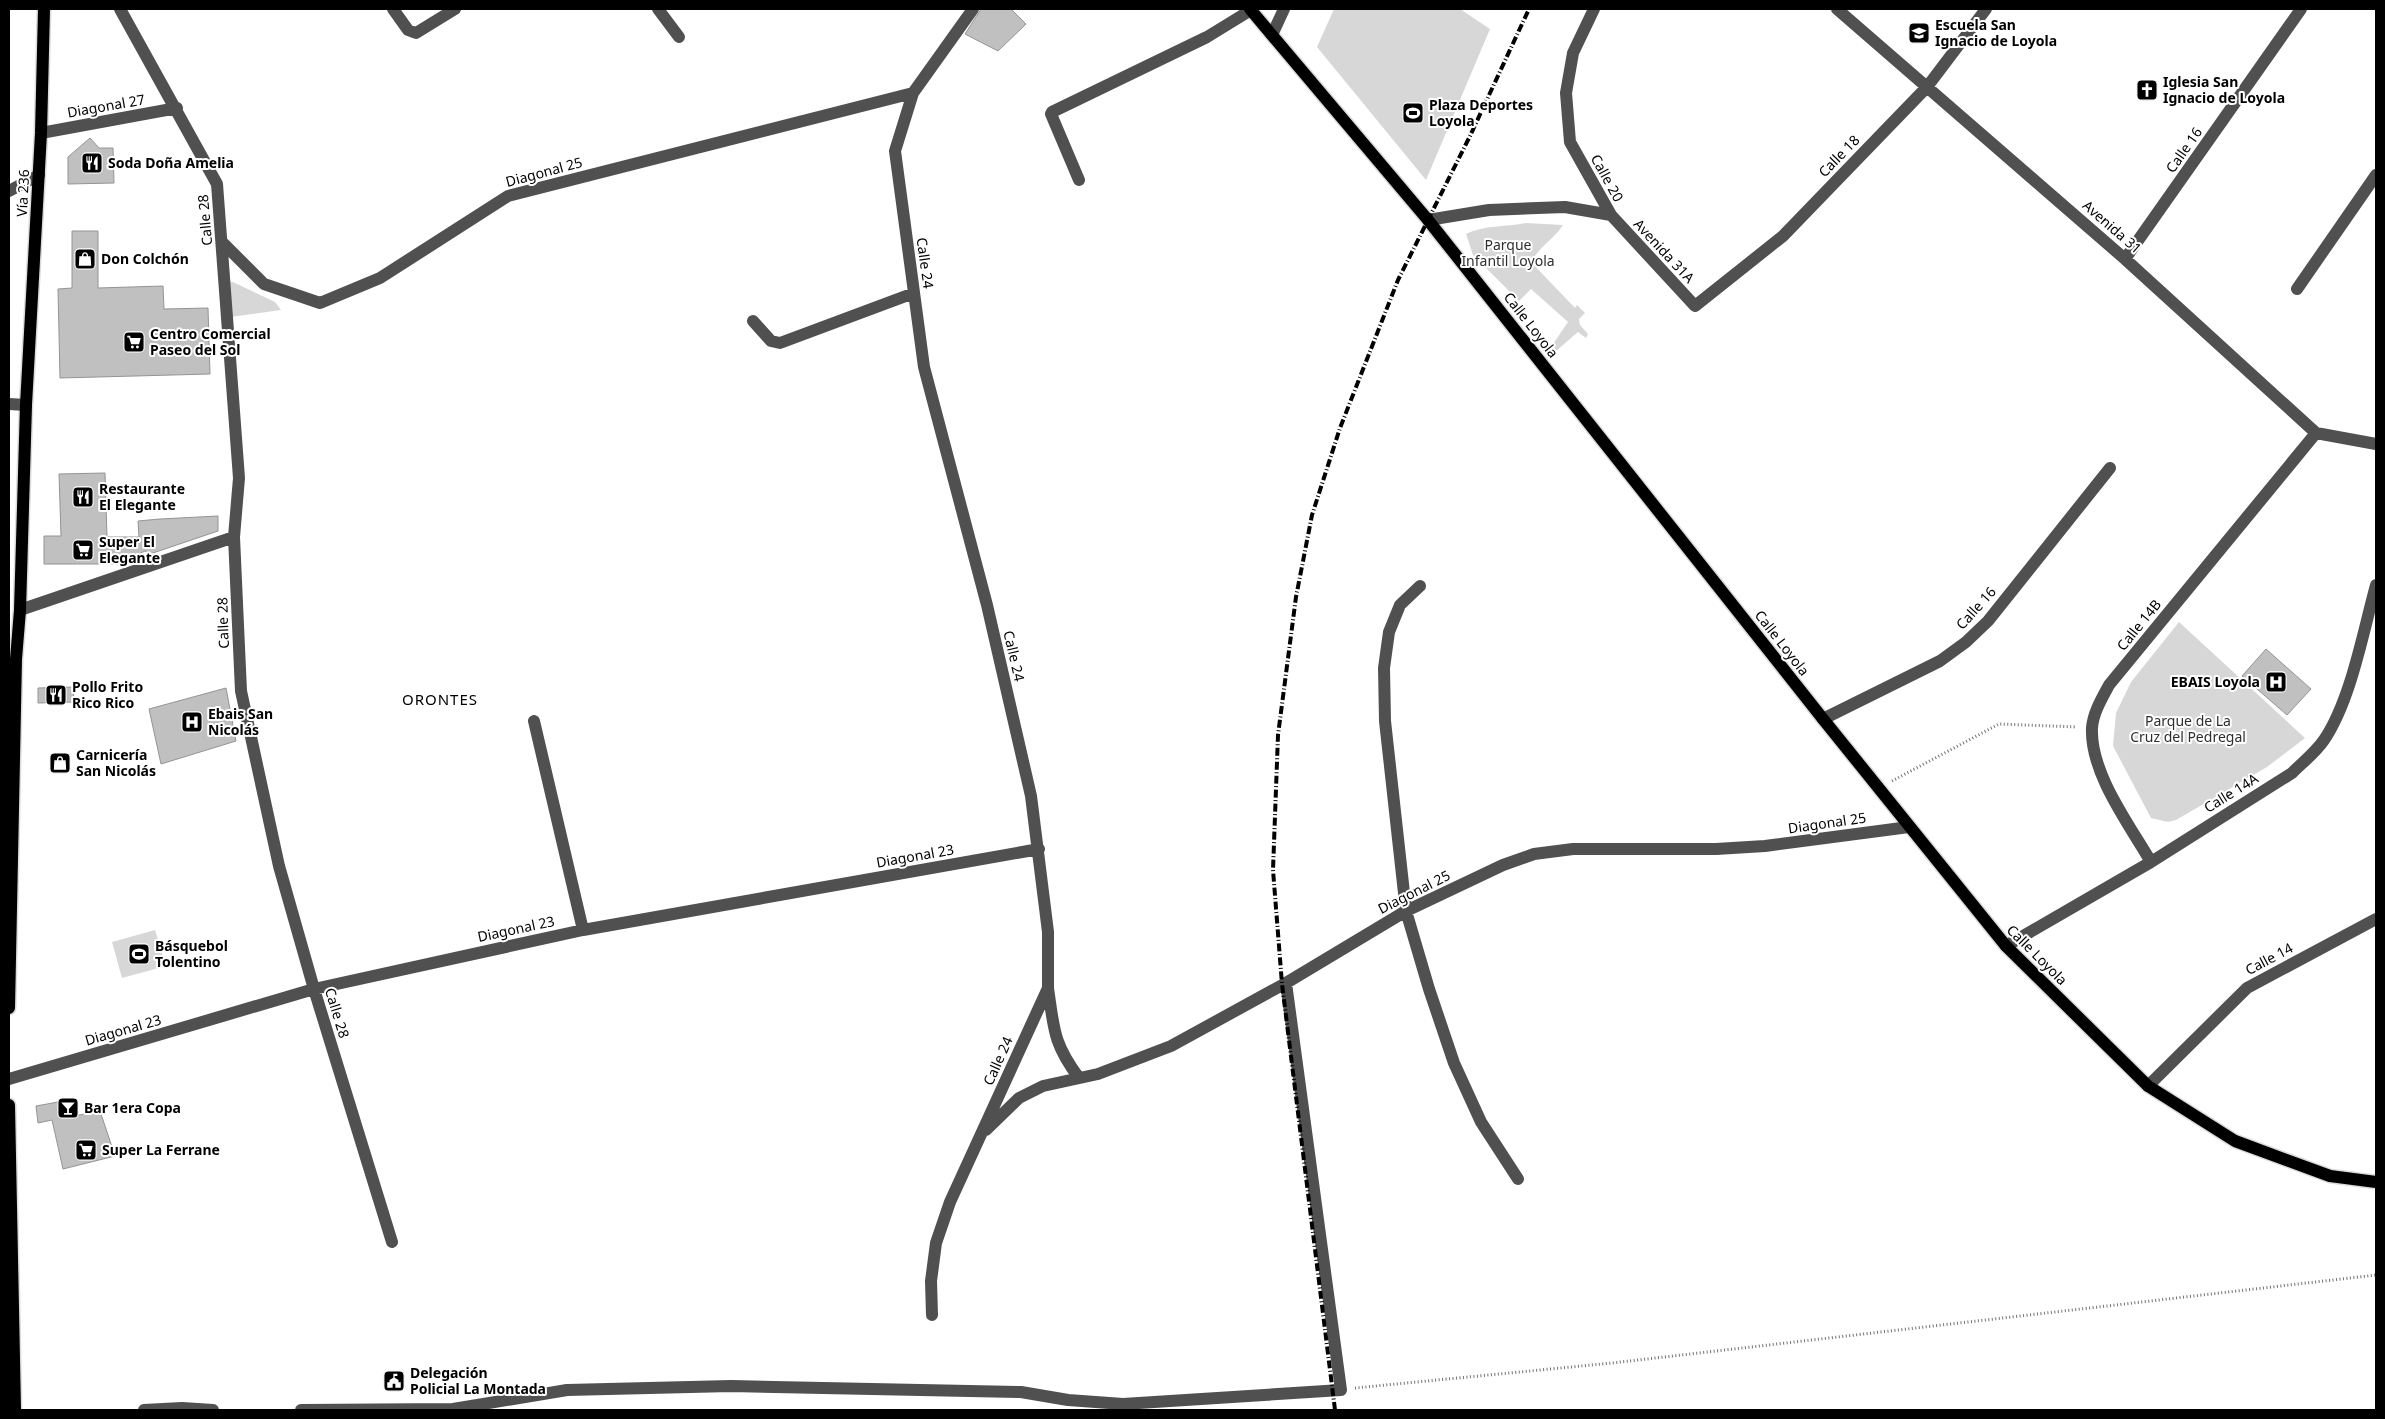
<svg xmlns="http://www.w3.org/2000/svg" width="2385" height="1419" viewBox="0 0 2385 1419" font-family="'Noto Sans',sans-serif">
	<rect width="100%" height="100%" fill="#fff"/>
	<path fill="#d7d7d7" d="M1334 9H1460L1490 29 1426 180 1317 47Z
		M1526 223 1563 225C1554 239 1539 247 1531 262L1575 308 1577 305 1585 313 1579 319 1580 325 1588 334 1586 338 1578 332 1556 351 1553 344 1568 322 1531 289 1519 301 1473 255 1466 234C1484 225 1506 227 1526 223Z
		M226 282H233L275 302 281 310 230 317Z
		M2179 622 2305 738 2267 767 2176 820 2168 822 2151 818 2113 746 2116 713 2131 682Z
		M155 930 166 966 122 978 112 942Z"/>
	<path fill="#c0c0c0" stroke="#949494" d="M981 9H1011L1026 24 998 51 965 34Z
		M90 138 99 148H113L114 183 68 184V157Z
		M72 231H98V288L163 286 164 309 208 308 210 374 60 378 58 289 72 288Z
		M105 473 107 537H139L138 521 160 519 218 516V531L150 554 145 551 123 561V564H44V536H61L59 474Z
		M2266 649 2311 689 2287 715 2242 676Z
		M73 687 74 702 38 703V688Z
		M226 688 236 741 161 764 149 709Z
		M69 1100 74 1116 100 1111 115 1156 63 1169 52 1120 38 1123 36 1106Z"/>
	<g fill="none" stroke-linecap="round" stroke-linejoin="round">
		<g stroke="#dbdbdb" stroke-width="15">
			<path id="major" d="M1250 9 1428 220 1823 719 2006 946 2148 1086 2235 1141 2330 1176 2376 1182
				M9 1008 16 659 20 610 26 405 41 133 44 9
				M9 1105 15 1410"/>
		</g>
		<path stroke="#727272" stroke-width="3" stroke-dasharray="1 2.5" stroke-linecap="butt" d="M1892 781 1999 724 2077 727
			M1355 1388 1612 1363 2376 1275"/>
		<path stroke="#505050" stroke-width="12" d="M120 9 217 184 239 478 234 537 241 691 279 866 314 989 392 1242
			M393 9 408 30 416 33 455 9
			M658 9 679 37
			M1837 9 2125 259 2316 433 2376 444
			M1272 35 1284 9
			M41 133 177 108
			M1079 180 1051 114 1052 112 1207 37 1251 10
			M9 191 39 175
			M1611 215 1695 306 1783 236 1927 87 1986 9
			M1428 220 1489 210 1565 207 1611 215 1570 142 1566 93 1573 53 1594 9
			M222 242 264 284 320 303 380 278 508 196 913 93
			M2125 259 2301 9
			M2297 289 2376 175
			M753 321 771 341 780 343 914 293
			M9 404 26 405
			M1420 586 1400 605 1389 632 1384 668 1385 721 1406 911 1429 989 1454 1063 1481 1122 1518 1179
			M20 610 234 537
			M1823 719 1940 661 1966 642 1988 621 2110 468
			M534 721 583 930
			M2151 862C2129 824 2090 773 2092 728 2093 713 2102 698 2109 685L2316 433
			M2006 946 2151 862 2292 773C2303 762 2315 753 2324 740 2351 700 2363 632 2376 585
			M1048 988C1054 1029 1053 1043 1079 1078
			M9 1079 314 989 583 930 1039 849
			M2148 1086 2247 988 2376 919
			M986 1130 1019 1098 1043 1086 1098 1074 1171 1046 1286 983 1406 911 1503 865 1534 854 1573 849H1716L1765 846 1909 827
			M932 1315 931 1281 936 1243 950 1202 1048 988V932L1031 796 987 605 924 367 895 151 913 93 973 9
			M144 1410 182 1408 213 1410
			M301 1410 453 1409 567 1390 731 1386 1021 1392 1068 1400 1123 1404 1341 1390 1286 983"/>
		<use href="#major" stroke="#000" stroke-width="12"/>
		<path stroke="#000" stroke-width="4" stroke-dasharray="8 2.5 1 2.5" stroke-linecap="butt" d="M1335 1410 1282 984 1273 870 1278 735 1296 597 1312 515 1340 428 1398 280 1470 136 1529 9"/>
	</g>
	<defs>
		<g id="school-square" transform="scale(1.125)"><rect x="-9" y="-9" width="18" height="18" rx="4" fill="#000" stroke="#fff"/><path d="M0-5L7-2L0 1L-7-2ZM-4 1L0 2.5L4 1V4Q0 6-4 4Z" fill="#fff"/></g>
		<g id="church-square" transform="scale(1.125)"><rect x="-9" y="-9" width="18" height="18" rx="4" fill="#000" stroke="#fff"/><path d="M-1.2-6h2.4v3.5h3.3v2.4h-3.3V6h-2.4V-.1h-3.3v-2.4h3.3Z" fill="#fff"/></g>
		<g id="stadium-square" transform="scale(1.125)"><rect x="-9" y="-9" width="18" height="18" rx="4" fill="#000" stroke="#fff"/><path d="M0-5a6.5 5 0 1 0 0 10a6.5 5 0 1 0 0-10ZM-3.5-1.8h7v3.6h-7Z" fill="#fff"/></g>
		<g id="restaurant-square" transform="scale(1.125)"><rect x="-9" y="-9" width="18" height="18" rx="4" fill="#000" stroke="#fff"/><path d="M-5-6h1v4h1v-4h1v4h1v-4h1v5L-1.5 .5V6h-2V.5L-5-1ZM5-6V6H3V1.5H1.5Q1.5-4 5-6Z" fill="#fff"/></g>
		<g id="shop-square" transform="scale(1.125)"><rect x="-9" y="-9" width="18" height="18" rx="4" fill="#000" stroke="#fff"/><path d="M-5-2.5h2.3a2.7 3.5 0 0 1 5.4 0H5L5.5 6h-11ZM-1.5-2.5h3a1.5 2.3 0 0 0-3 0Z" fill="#fff"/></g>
		<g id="supermarket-square" transform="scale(1.125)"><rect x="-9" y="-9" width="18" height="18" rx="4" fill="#000" stroke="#fff"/><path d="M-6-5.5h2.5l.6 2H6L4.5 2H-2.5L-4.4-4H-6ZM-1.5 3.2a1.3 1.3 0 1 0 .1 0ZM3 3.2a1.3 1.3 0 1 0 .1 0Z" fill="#fff"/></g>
		<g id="hospital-square" transform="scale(1.125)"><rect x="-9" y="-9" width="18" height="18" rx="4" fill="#000" stroke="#fff"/><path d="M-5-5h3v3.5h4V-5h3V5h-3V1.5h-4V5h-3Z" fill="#fff"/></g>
		<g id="bar-square" transform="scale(1.125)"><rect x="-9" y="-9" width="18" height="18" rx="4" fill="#000" stroke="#fff"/><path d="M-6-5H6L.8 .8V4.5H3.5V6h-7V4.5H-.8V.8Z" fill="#fff"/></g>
		<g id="civic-square" transform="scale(1.125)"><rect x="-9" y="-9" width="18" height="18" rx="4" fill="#000" stroke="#fff"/><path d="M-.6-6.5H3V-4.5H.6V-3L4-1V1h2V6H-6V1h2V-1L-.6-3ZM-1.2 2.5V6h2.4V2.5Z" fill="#fff"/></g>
	</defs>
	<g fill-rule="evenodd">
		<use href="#school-square" x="1919" y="33"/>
		<use href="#church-square" x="2147" y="90"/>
		<use href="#stadium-square" x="1413" y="113"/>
		<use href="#restaurant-square" x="92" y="163"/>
		<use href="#shop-square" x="85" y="259"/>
		<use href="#supermarket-square" x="134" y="342"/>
		<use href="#restaurant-square" x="83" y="497"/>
		<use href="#supermarket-square" x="83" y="550"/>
		<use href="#hospital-square" x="2276" y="682"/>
		<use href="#restaurant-square" x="56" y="695"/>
		<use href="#hospital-square" x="192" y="722"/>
		<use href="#shop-square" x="60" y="763"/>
		<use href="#stadium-square" x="139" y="954"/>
		<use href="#bar-square" x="68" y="1108"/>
		<use href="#supermarket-square" x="86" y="1150"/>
		<use href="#civic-square" x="394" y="1381"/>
	</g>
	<g text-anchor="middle" stroke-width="4" stroke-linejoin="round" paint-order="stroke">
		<g font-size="14" font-weight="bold" fill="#000" stroke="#fff" text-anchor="start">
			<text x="1935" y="30">Escuela San<tspan x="1935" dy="16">Ignacio de Loyola</tspan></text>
			<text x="2163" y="87">Iglesia San<tspan x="2163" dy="16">Ignacio de Loyola</tspan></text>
			<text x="1429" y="110">Plaza Deportes<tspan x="1429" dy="16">Loyola</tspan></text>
			<text x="108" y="168">Soda Doña Amelia</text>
			<text x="101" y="264">Don Colchón</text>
			<text x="150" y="339">Centro Comercial<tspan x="150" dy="16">Paseo del Sol</tspan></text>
			<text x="99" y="494">Restaurante<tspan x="99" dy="16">El Elegante</tspan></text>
			<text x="99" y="547">Super El<tspan x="99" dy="16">Elegante</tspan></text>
			<text x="2260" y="687" text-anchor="end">EBAIS Loyola</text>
			<text x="72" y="692">Pollo Frito<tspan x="72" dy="16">Rico Rico</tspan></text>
			<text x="208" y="719">Ebais San<tspan x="208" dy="16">Nicolás</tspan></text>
			<text x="76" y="760">Carnicería<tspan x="76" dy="16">San Nicolás</tspan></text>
			<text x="155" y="951">Básquebol<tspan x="155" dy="16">Tolentino</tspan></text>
			<text x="84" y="1113">Bar 1era Copa</text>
			<text x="102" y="1155">Super La Ferrane</text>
			<text x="410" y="1378">Delegación<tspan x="410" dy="16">Policial La Montada</tspan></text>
		</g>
		<g font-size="14" fill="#000" stroke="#fff">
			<text transform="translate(106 106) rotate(-10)" y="5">Diagonal 27</text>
			<text transform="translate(2184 150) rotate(-55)" y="5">Calle 16</text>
			<text transform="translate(1839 156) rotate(-46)" y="5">Calle 18</text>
			<text transform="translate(544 172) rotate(-15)" y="5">Diagonal 25</text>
			<text transform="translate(1607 178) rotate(61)" y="5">Calle 20</text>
			<text transform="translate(23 193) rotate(-87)" y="5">Vía 236</text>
			<text transform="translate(205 220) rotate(-95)" y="5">Calle 28</text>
			<text transform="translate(2112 227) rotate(41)" y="5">Avenida 31</text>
			<text transform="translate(1664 251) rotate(47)" y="5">Avenida 31A</text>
			<text transform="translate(925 263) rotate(82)" y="5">Calle 24</text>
			<text transform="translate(1531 325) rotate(52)" y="5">Calle Loyola</text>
			<text transform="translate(1976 608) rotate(-48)" y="5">Calle 16</text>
			<text transform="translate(223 623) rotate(-92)" y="5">Calle 28</text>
			<text transform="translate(2139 625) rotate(-51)" y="5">Calle 14B</text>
			<text transform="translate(1782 643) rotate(52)" y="5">Calle Loyola</text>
			<text transform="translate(1014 656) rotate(77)" y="5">Calle 24</text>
			<text transform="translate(2231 793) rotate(-32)" y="5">Calle 14A</text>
			<text transform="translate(1827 823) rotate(-8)" y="5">Diagonal 25</text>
			<text transform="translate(915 856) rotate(-10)" y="5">Diagonal 23</text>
			<text transform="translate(1414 892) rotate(-27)" y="5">Diagonal 25</text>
			<text transform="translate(516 929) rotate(-12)" y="5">Diagonal 23</text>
			<text transform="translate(2037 955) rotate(45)" y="5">Calle Loyola</text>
			<text transform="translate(2269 959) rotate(-28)" y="5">Calle 14</text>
			<text transform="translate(337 1013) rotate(73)" y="5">Calle 28</text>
			<text transform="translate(123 1030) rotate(-16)" y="5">Diagonal 23</text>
			<text transform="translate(998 1061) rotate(-66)" y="5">Calle 24</text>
		</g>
		<g font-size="14" fill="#2e2e2e" stroke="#fff">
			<text x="1508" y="250">Parque<tspan x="1508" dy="16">Infantil Loyola</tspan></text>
			<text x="2188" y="726">Parque de La<tspan x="2188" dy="16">Cruz del Pedregal</tspan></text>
		</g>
		<g font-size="15" letter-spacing="1" fill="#000" stroke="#fff">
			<text x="440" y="705">ORONTES</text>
		</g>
	</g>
	<rect width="2385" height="1419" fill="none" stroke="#000000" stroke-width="20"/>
</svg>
